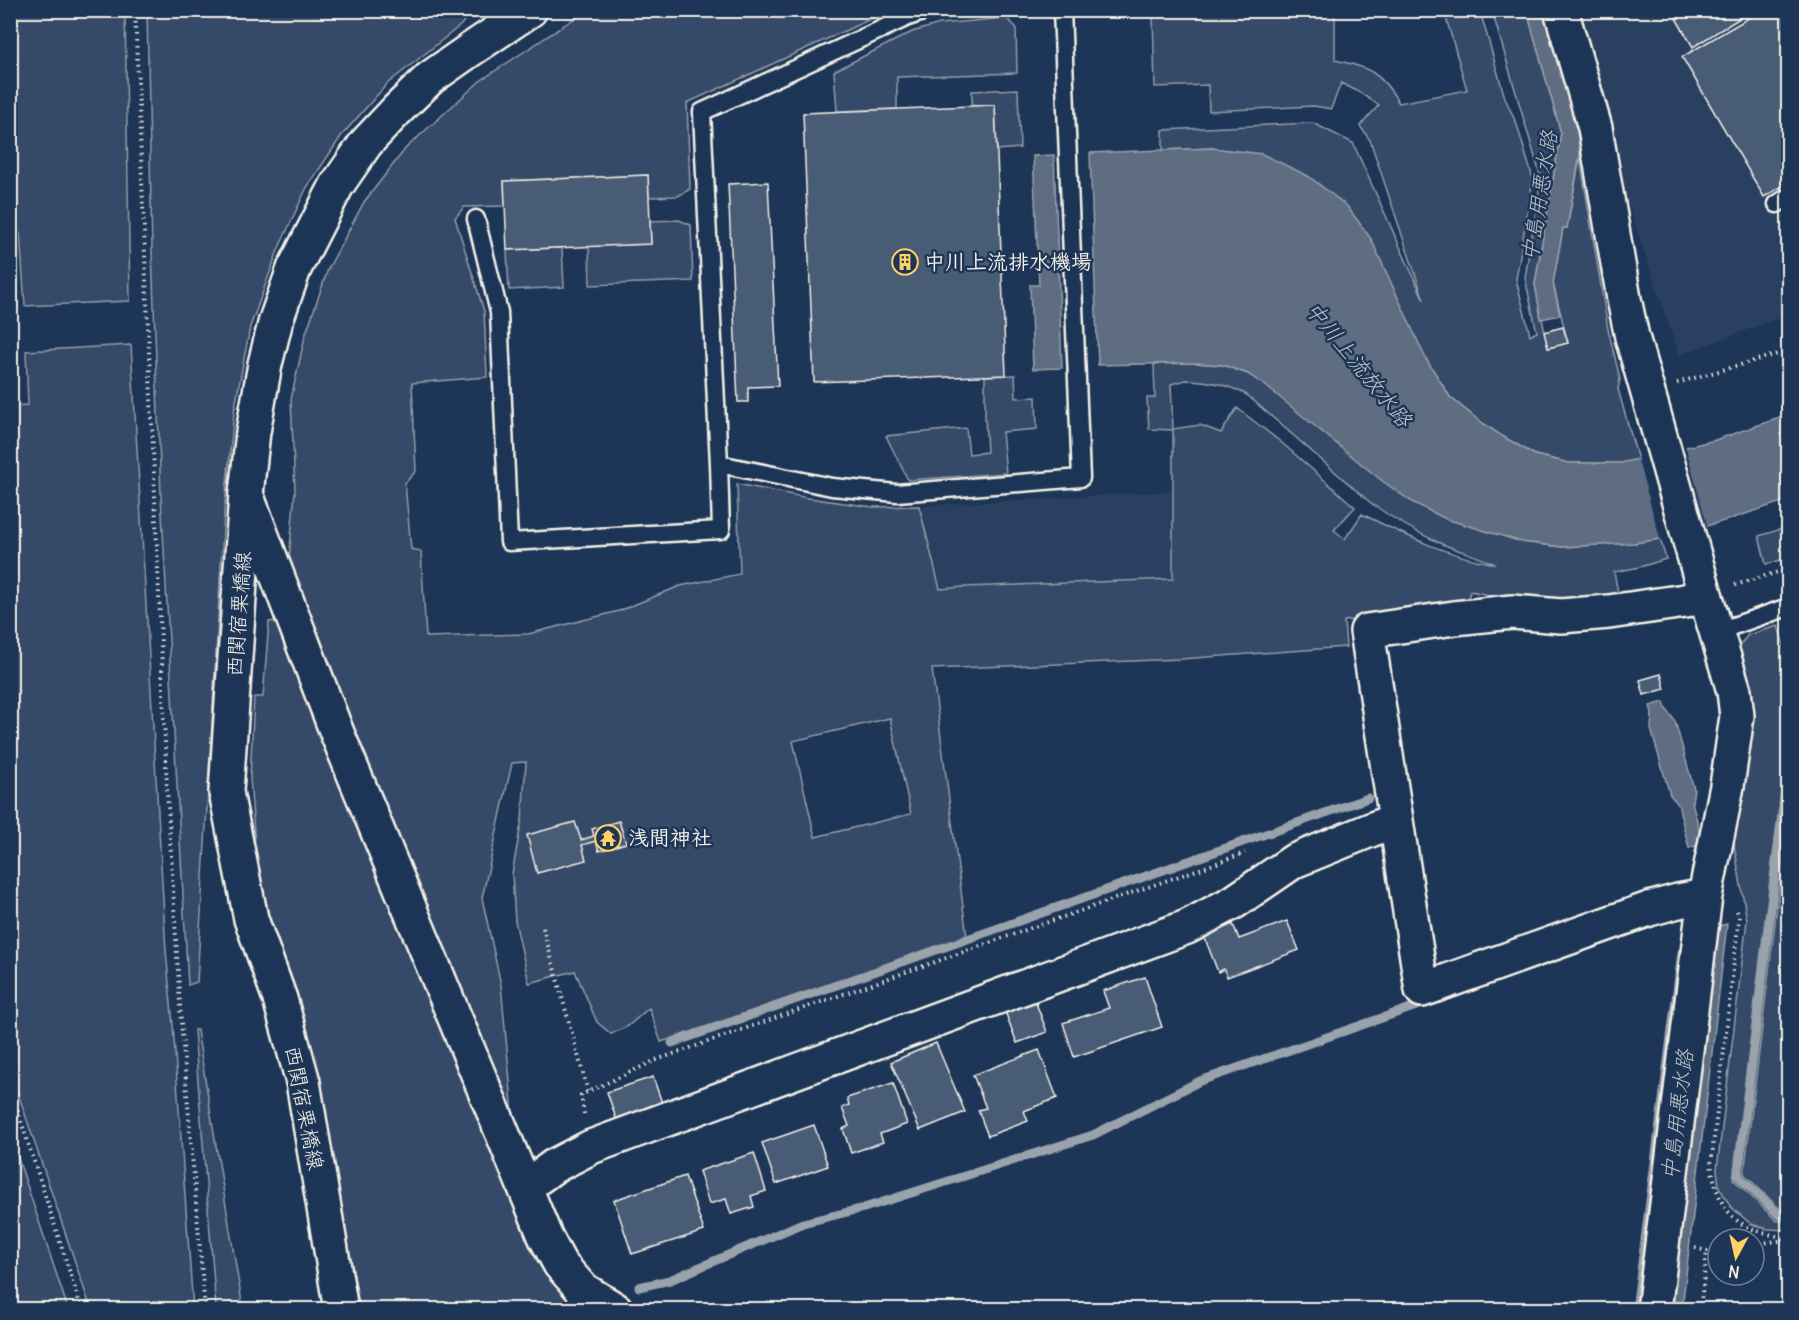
<svg xmlns="http://www.w3.org/2000/svg" width="1799" height="1320" viewBox="0 0 1799 1320" font-family="Delius,'Klee One',sans-serif">
	<rect width="100%" height="100%" fill="#1d3557"/>
	<filter id="ink" filterUnits="userSpaceOnUse"><feTurbulence type="fractalNoise" baseFrequency=".0167" numOctaves="2"/><feDisplacementMap in="SourceGraphic" scale="12" xChannelSelector="R" yChannelSelector="G"/><feConvolveMatrix kernelMatrix="1 2 1 2 8 2 1 2 1" color-interpolation-filters="sRGB"/></filter>
	<g filter="url(#ink)">
		<path fill="#2a4060" d="M1573 11H1788V315L1679 355 1629 207Z
			M1174 491V579L964 587 939 589 919 506Z"/>
		<path fill="#354a67" stroke="#949ea8" stroke-width="1.5" fill-rule="evenodd" d="M587 10H849L855 16 871 11H888L687 103 690 189 678 196 649 197 648 175 504 181 505 206 464 207 455 218 484 311 487 377 412 383 416 471 405 483 411 549 421 551 426 637 528 634 619 611 680 586 740 574 737 484 808 498 873 507 919 506 940 589 964 587 1173 579V430L1149 429 1147 398H1155L1154 364 1195 363 1223 365 1248 374 1522 542 1562 547 1634 543 1660 539 1666 559 1640 567 1614 572 1620 602 1525 603 1470 591 1466 608 1344 621 1346 647 1181 659 932 669 967 937 661 1042 649 1008 628 1026 611 1034 597 1022 575 971 529 983 515 921 512 874 522 819 526 762 512 763 482 898 501 985 514 1125 287 582 295 491 291 399 305 336 328 269 364 202 406 148 480 81ZM1186 380C1211 381 1226 384 1247 395L1372 504C1395 520 1417 533 1442 544 1459 551 1478 556 1495 564 1448 556 1404 535 1362 514L1345 539 1334 530 1355 507 1282 443 1237 408 1221 433 1200 425 1173 429 1171 384ZM890 718 911 814 815 837 793 741Z
			M1241 10 1335 11V60C1368 67 1381 72 1399 103L1467 90 1444 11H1480L1505 98 1517 125 1533 179 1516 279 1530 335 1537 332 1525 278 1541 178 1492 11H1527L1561 133 1535 284 1548 348 1568 343 1553 283 1563 228H1567L1580 158 1608 329 1620 379 1618 389 1638 460 1621 463H1569L1535 455 1502 436 1477 419 1450 397 1426 359 1213 148 1163 150V130L1313 123 1353 143 1424 300 1370 140 1360 126 1379 105 1357 91 1341 83 1331 109 1314 106 1209 111 1208 85 1155 87 1153 17Z
			M10 11H125L130 301 25 306 20 233H10Z
			M147 11H471L461 25 387 84 342 135 306 189 278 250 250 327 234 412 224 513 197 982 188 985 161 496 152 252Z
			M1006 18 1016 27 1017 73 897 77V109L837 111 834 71 912 32 940 24Z
			M1018 89 1020 148 997 150 995 105 972 106V91Z
			M679 220 691 225 693 281 590 285 589 246 651 244 650 221Z
			M562 248 564 287 509 290 507 250Z
			M131 345 166 951 173 1025 193 1309H91L11 1073V406L28 405 26 351Z
			M1015 375 1016 398 1036 397 1037 429 1002 432 1006 473 908 480 886 436 966 428 969 454 987 452 985 416V376Z
			M1788 527V558L1766 564 1759 536Z
			M281 620 504 1166C512 1201 526 1250 548 1277 559 1291 574 1300 587 1309H360L314 1060 269 916 256 859 250 778 254 697H263L269 622Z
			M1778 626 1788 658V735L1785 737 1787 742 1733 1179 1777 1221 1788 1220V1230L1768 1229 1751 1224 1731 1207 1719 1187 1717 1169 1747 920 1729 816 1747 736 1752 699 1739 646 1748 635Z
			M1788 816V1208L1780 1209 1744 1174Z
			M194 1030H197L243 1309H216Z
			M11 1137 68 1309H11Z"/>
		<path fill="#5e6d82" stroke="#9aa2ab" stroke-width="1.5" d="M1527 11H1549L1584 131 1567 228H1563L1553 283 1560 315 1541 319 1535 284 1561 133Z
			M1213 148 1262 154 1308 176 1347 206 1371 239 1426 359 1450 397 1477 419 1502 436 1535 455 1569 463H1621L1715 440 1788 415V500L1724 521 1660 539 1634 543 1563 547 1522 542 1446 519 1412 502 1381 480 1267 387 1248 374 1223 365 1195 363 1098 365 1090 153Z
			M1054 155 1062 368 1033 369 1030 285H1039L1033 156Z
			M1664 702 1666 709 1675 721 1694 789 1692 802 1703 844 1689 848 1678 804 1670 795 1651 729 1652 713 1650 706Z
			M1727 924 1682 1309 1665 1310 1711 928Z"/>
		<path fill="#1d3557" d="M1685 444 1708 529 1661 542 1637 457Z"/>
		<g fill="none" stroke-linecap="round" stroke-linejoin="round">
			<path stroke="#9aa2ab" stroke-width="9" d="M1788 770 1738 1176 1779 1215 1788 1214
				M672 1043 1368 798
				M639 1287 670 1280 803 1223 864 1208 1093 1135 1200 1081 1428 1002
				M1636 1310 1682 952"/>
		</g>
		<path fill="#485b74" stroke="#f4f1e8" stroke-width="1.5" d="M1671 10H1753L1693 47Z
			M1762 10H1788V183L1764 197 1682 57Z
			M995 105 1006 375 814 382 803 113Z
			M648 175 651 244 507 250 504 181Z
			M768 182 778 386 748 387V402H738L728 184Z
			M1563 327 1568 343 1548 348 1544 332Z
			M1661 674 1665 689 1644 695 1640 680Z
			M619 821 626 843 599 851 596 841 582 845 586 860 537 873 527 835 575 822 581 840 594 836 592 829Z
			M1287 921 1299 950 1227 977 1224 969 1218 972 1204 936 1233 924 1239 939Z
			M1145 977 1162 1027 1074 1057 1063 1023 1109 1008 1103 991Z
			M1033 995 1047 1032 1017 1043 1003 1006Z
			M936 1043 965 1112 920 1130 891 1062Z
			M1039 1050 1057 1098 1024 1111 1028 1121 988 1136 978 1110 986 1108 973 1075Z
			M653 1077 663 1106 617 1121 607 1092Z
			M893 1083 907 1124 880 1134 883 1142 851 1153 843 1129 849 1126 842 1108 849 1105 847 1098Z
			M814 1125 828 1166 776 1184 762 1143Z
			M754 1153 766 1191 751 1196 754 1207 731 1214 726 1199 709 1204 699 1171Z
			M685 1176 704 1231 632 1254 614 1200Z"/>
		<g fill="none" stroke-linecap="round" stroke-linejoin="round">
			<g stroke="#f4f1e8" stroke-width="21">
				<path id="lane" d="M1777 204 1788 197
					M476 219 499 312 509 542 721 530 719 464 702 112 908 17 929 10
					M719 464 832 487 897 493 1081 478 1062 10
					M1716 632 1788 607"/>
			</g>
			<g stroke="#f4f1e8" stroke-width="38">
				<path id="street" d="M1561 10 1595 128 1624 299 1632 337 1705 594 1734 691 1737 716 1727 786 1705 896 1654 1310
					M246 494 337 733 545 1236 560 1264 582 1289 616 1310
					M1705 594 1685 601 1609 612 1561 616 1512 612 1454 618 1367 631 1422 990 1649 909 1678 901 1705 896
					M525 1187 554 1166 591 1147 1187 927 1234 902 1294 861 1395 820"/>
			</g>
			<g stroke="#f4f1e8" stroke-width="38">
				<path id="secondary" d="M341 1310 303 1082 280 999 251 919 226 792 246 494 253 432 265 364 276 320 294 269 337 185 366 143 397 110 430 78 470 50 530 10"/>
			</g>
			<path stroke="#f4f1e8" stroke-width="4" stroke-dasharray="1.5 4.5" stroke-linecap="butt" d="M135 10 167 789 181 1021 205 1310
				M1677 383 1788 351
				M1735 585 1788 569
				M1737 911 1739 917 1711 1165C1715 1189 1723 1216 1748 1227 1760 1233 1775 1235 1788 1239
				M543 928 588 1091
				M10 1087 82 1310
				M584 1114 581 1095 656 1060 1245 853
				M1754 1244 1786 1240
				M1695 1248 1707 1251 1718 1249
				M1700 1310 1707 1251"/>
			<use href="#lane" stroke="#1d3557" stroke-width="16"/>
			<use href="#street" stroke="#1d3557" stroke-width="33"/>
			<use href="#secondary" stroke="#1d3557" stroke-width="33"/>
		</g>
	</g>
	<defs>
		<g id="building-ring" transform="scale(1.35)"><circle r="9.5" fill="#1d3557" stroke="#ffd166" stroke-width="1.5"/><path d="M-4-6H4V6H1V3H-1V6H-4ZM-2.5-4.3h1.7v1.8h-1.7ZM.8-4.3h1.7v1.8H.8ZM-2.5-1h1.7V.8h-1.7ZM.8-1h1.7V.8H.8Z" fill="#ffd166"/></g>
		<g id="temple-ring" transform="scale(1.35)"><circle r="9.5" fill="#1d3557" stroke="#ffd166" stroke-width="1.5"/><path d="M0-6L5-2H3V0L6.5 2.5H4V6H1.5V3h-3V6H-4V2.5H-6.5L-3 0V-2H-5Z" fill="#ffd166"/></g>
	</defs>
	<g fill-rule="evenodd">
		<use href="#building-ring" x="905" y="262"/>
		<use href="#temple-ring" x="608" y="838"/>
	</g>
	<g text-anchor="middle" stroke-width="5" stroke-linejoin="round" paint-order="stroke">
		<g font-size="21" font-weight="bold" fill="#f4f1e8" stroke="#1d3557" text-anchor="start">
			<text x="924" y="269">中川上流排水機場</text>
			<text x="628" y="845">浅間神社</text>
		</g>
		<g font-size="21" fill="#f4f1e8" stroke="#1d3557">
			<text transform="translate(239 614) rotate(-86)" y="7">西関宿栗橋線</text>
			<text transform="translate(304 1108) rotate(79)" y="7">西関宿栗橋線</text>
		</g>
		<g font-size="22" font-style="italic" fill="#c0c3c4" stroke="#1d3557">
			<text transform="translate(1539 196) rotate(-81)" y="8">中島用悪水路</text>
			<text transform="translate(1359 364) rotate(51)" y="8">中川上流放水路</text>
			<text transform="translate(1677 1115) rotate(-83)" y="8">中島用悪水路</text>
		</g>
	</g>
	<rect width="1799" height="1320" fill="none" stroke="#1d3557" stroke-width="36"/>
	<rect x="18" y="18" width="1763" height="1284" fill="none" stroke="#f4f1e8" stroke-width="2" filter="url(#ink)"/>
	<g transform="translate(1736 1257) rotate(188)"><circle r="28" fill="#1d3557" stroke="#738091" stroke-width="1.5"/>
	<path d="M0-4.5L10 22L0 15L-10 22Z" fill="#ffd166"/>
	<text y="-9" font-size="16" font-weight="bold" text-anchor="middle" fill="#f4f1e8">N</text>
	</g>
</svg>
